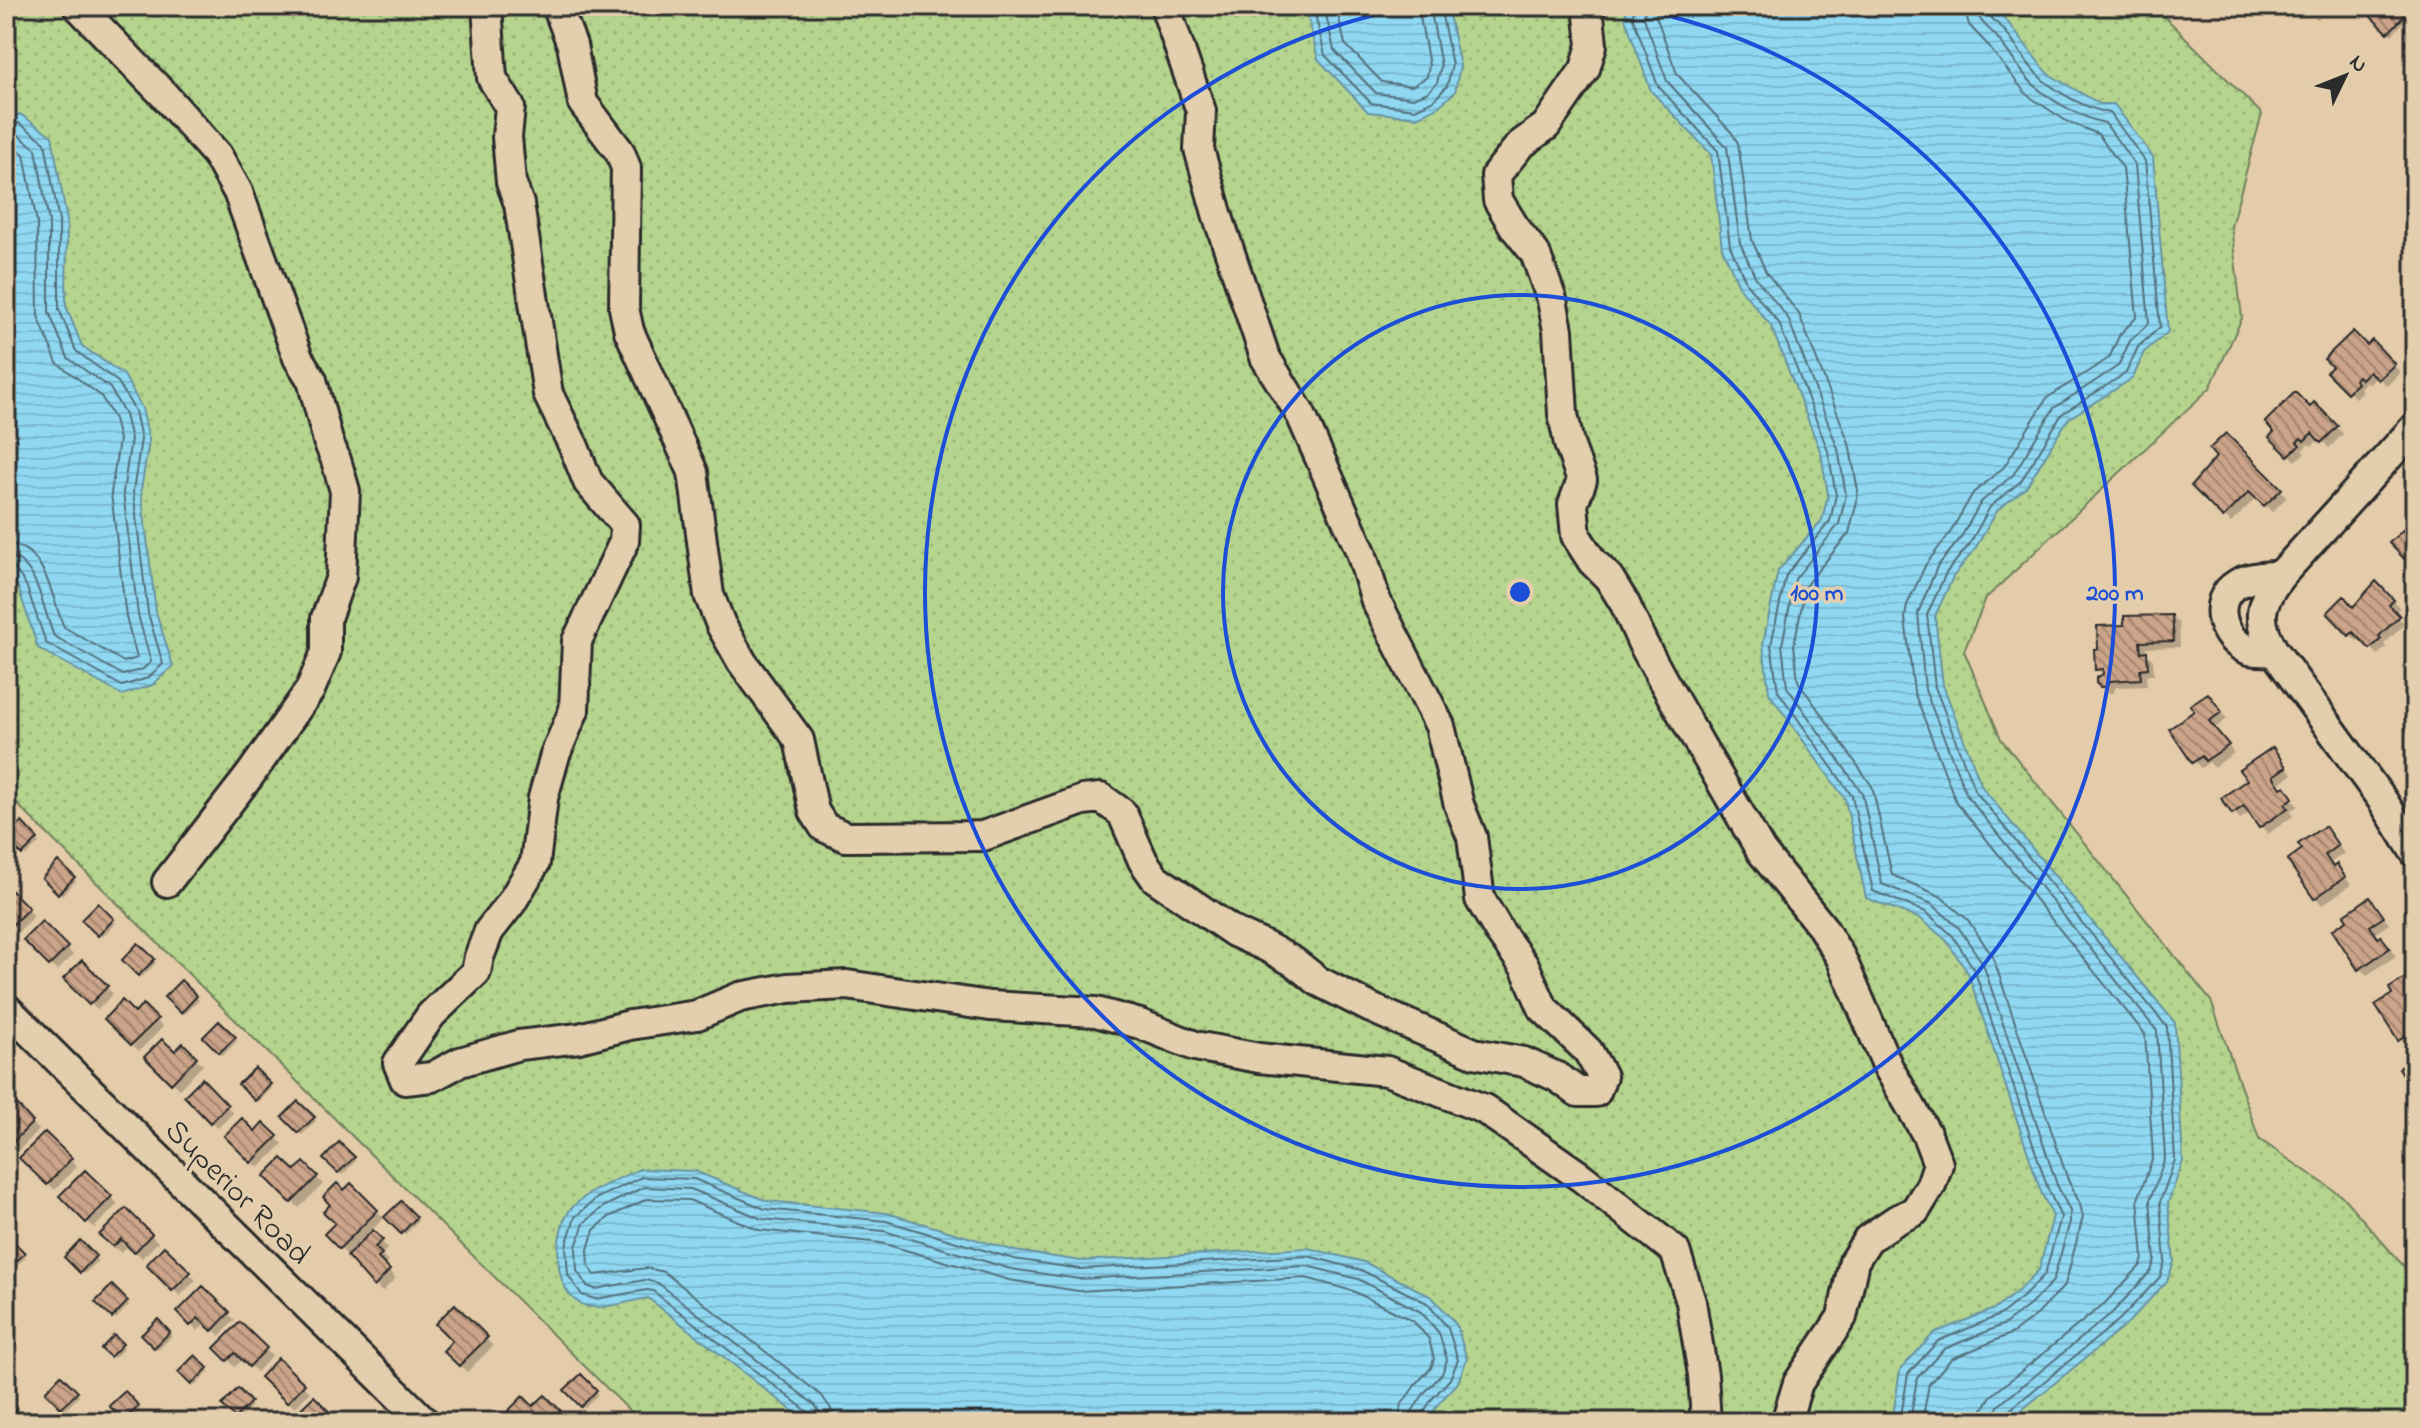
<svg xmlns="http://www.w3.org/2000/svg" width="2421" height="1428" viewBox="0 0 2421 1428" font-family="'Indie Flower',sans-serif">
	<defs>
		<pattern id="grass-dots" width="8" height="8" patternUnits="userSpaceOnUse" patternTransform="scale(2)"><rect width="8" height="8" fill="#b5d58e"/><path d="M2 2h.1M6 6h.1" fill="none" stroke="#9cb77b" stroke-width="1.8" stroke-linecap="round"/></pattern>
		<pattern id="water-rules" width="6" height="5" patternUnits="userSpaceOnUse" patternTransform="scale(2)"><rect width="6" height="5" fill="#90d8f2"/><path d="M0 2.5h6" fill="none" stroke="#7cbad0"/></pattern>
		<pattern id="building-back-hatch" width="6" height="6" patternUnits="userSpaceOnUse" patternTransform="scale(2)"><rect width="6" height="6" fill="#cba489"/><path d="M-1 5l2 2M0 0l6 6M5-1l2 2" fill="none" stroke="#a58670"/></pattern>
	</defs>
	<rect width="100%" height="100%" fill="#e4cba9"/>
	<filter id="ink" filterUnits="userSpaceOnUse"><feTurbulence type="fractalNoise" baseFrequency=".0125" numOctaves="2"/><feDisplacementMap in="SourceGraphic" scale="16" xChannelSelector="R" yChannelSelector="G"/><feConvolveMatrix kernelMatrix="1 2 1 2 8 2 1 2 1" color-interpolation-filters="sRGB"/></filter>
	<g filter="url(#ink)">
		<path fill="url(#grass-dots)" stroke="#70805c" stroke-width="2" d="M6 6H2154L2262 114 2231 226 2242 318 2210 388 1986 598 1964 651 2001 739 2211 1001 2259 1139 2342 1196 2415 1279V1422H641L6 793Z"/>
		<path fill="url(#water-rules)" stroke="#6893a2" stroke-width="2" d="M1305 6H1447L1460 66 1455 92 1438 107 1417 117 1368 112 1318 59Z
			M1627 6H1991L2007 21 2047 73 2100 104H2114L2153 157 2168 332 2144 352 2133 378 2068 419 2026 487 1997 511 1975 549 1953 577 1935 616 1943 685 1982 787 2175 1023 2183 1161 2168 1203 2174 1262 2167 1281 2126 1325 2007 1422H1892L1900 1370 1934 1333 1996 1308 2018 1291 2039 1270 2053 1216 2041 1192 1968 973 1946 940 1921 919 1866 898 1845 799 1769 693 1763 644 1778 571 1822 520 1828 495 1821 453 1771 326 1740 288 1722 248 1711 154 1651 91 1625 18Z
			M20 114 52 136 67 221 66 306 82 346 124 375 142 408 149 440 141 490 156 612 173 666 152 685 122 695 38 648 18 587 6 570V118Z
			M640 1169 695 1171 767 1201 887 1213 1015 1251 1081 1261 1308 1248 1364 1262 1432 1297 1456 1324 1467 1359 1457 1384 1438 1404 1427 1422H807L648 1298C633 1300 608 1309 593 1307 553 1304 552 1241 567 1215 577 1195 620 1178 640 1169Z"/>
		<path fill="#0003" d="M2384 6H2405L2412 13 2392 35 2374 17Z
			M2372 343 2400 372 2387 386 2377 376 2369 384 2366 381 2360 388 2363 391 2355 398 2329 372Z
			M2314 405 2343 434 2329 448 2320 438 2312 446 2309 444 2302 450 2305 453 2296 461 2272 437Z
			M2226 436 2287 497 2272 512 2257 497 2231 523 2194 486 2219 457Z
			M2376 584 2400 608 2394 613 2405 624 2384 644 2386 647 2378 655 2361 637 2357 641 2329 613 2354 609Z
			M2172 617 2179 623 2180 647 2146 648 2147 654 2153 660 2154 675H2146L2147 686 2116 687 2113 693H2109L2098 682 2104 675 2097 669 2127 627Z
			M2208 695 2227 719 2214 729 2234 753 2214 767 2209 762 2201 768 2194 761 2197 712Z
			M2279 757 2292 774 2278 784 2298 806 2290 811 2293 816 2268 834 2251 812 2240 819 2234 812Z
			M22 825 39 843 26 856 8 839Z
			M2325 828 2344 853 2330 863 2334 868 2337 867 2343 874 2351 885 2322 905 2316 898Z
			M58 864 76 881 62 895 45 878Z
			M6 888 34 916 18 932 6 920Z
			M2370 900 2389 924 2376 933 2380 939 2381 938 2388 945 2396 956 2367 975 2360 969 2350 920Z
			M98 906 116 923 102 937 84 920Z
			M42 923 73 955 57 971 26 940Z
			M138 946 156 963 142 977 125 960Z
			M82 962 113 994 97 1010 65 979Z
			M2415 974V1041L2407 1046 2400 1039 2395 994Z
			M181 983 199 1000 185 1014 167 997Z
			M143 1007 163 1027 139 1051 107 1019 135 1016Z
			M219 1024 237 1041 223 1055 206 1037Z
			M183 1046 203 1065 179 1089 147 1057 175 1054Z
			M255 1070 272 1088 259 1102 241 1084Z
			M202 1081 233 1113 218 1128 187 1096Z
			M6 1095 39 1130 16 1153 6 1143Z
			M298 1103 316 1121 302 1135 284 1117Z
			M263 1125 283 1144 259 1168 227 1136 255 1133Z
			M45 1135 77 1166 55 1190 22 1158Z
			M339 1145 356 1161 342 1175 326 1159Z
			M304 1164 323 1184 299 1208 267 1176 295 1173Z
			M85 1172 118 1204 94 1228 62 1196Z
			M351 1186 384 1218 371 1231 388 1248 381 1255 388 1262 383 1266 396 1278 382 1292 327 1234 337 1223 344 1193Z
			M401 1204 418 1221 405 1235 387 1217Z
			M126 1211 158 1242 142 1258 129 1245 121 1253 102 1235Z
			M8 1239 26 1257 12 1270 6 1264V1242Z
			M80 1243 98 1261 84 1274 66 1257Z
			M164 1249 196 1280 180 1296 148 1265Z
			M112 1288 129 1305 116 1319 98 1302Z
			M203 1289 235 1320 220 1336 206 1323 198 1331 180 1312Z
			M455 1307 493 1346 467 1372 446 1351 455 1342Z
			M158 1322 172 1336 158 1350 144 1335Z
			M240 1324 272 1356 257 1372 243 1359 235 1367 217 1348Z
			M114 1338 124 1348 114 1358 104 1349Z
			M195 1358 209 1372 195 1386 181 1372Z
			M278 1361 310 1392 295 1408 262 1377Z
			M581 1376 598 1394 585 1408 567 1390Z
			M61 1378 79 1396 65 1410 48 1392Z
			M238 1391 252 1406 239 1419 225 1405Z
			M125 1394 140 1410 128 1421 112 1406Z
			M545 1397 566 1419 564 1422H515Z"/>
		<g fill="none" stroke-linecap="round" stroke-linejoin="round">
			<path stroke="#53707b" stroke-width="2" d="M1313 6 1325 55 1371 103 1415 109 1434 100 1447 86 1452 65 1440 6
				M1324 6 1334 50 1376 93 1413 98 1428 92 1437 83 1441 66 1430 6
				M1336 6 1345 44 1382 82 1412 86 1427 77 1429 65 1418 6
				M1634 6 1633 18 1658 86 1718 151 1730 246 1747 284 1779 323 1828 451 1836 495 1830 521 1786 575 1771 645 1778 691 1852 796 1873 891 1926 912 1952 935 1974 969 2048 1189 2061 1217 2045 1274 2023 1297 2000 1315 1938 1341 1908 1374 1900 1422
				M1645 6 1644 18 1667 81 1727 147 1740 243 1756 278 1788 318 1838 449 1846 495 1839 524 1795 579 1782 645 1787 687 1862 793 1882 884 1932 904 1959 928 1983 964 2057 1185 2070 1211V1222L2053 1281 2030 1305 2005 1324 1944 1349 1917 1378 1910 1422
				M1657 6 1656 16 1677 74 1732 133 1738 143 1752 240 1766 272 1799 314 1849 443 1858 491 1857 501 1849 533 1806 585 1794 645 1798 681 1872 786 1892 875 1940 896 1968 920 1993 957 2068 1180 2080 1204 2083 1217 2065 1285 2038 1314 2013 1333 1951 1359 1929 1384 1922 1422
				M1964 6 1969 25 1985 42 2027 95 2066 121 2098 134 2123 168 2137 317 2120 334 2109 358 2047 398 2004 467 1973 493 1950 533 1926 564 1907 605 1905 618 1914 692 1956 802 2145 1034 2153 1157 2138 1199 2143 1258 2141 1265 2105 1303 1991 1396 1983 1409 1981 1422
				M1976 6C1977 21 1987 26 1996 36 2009 52 2019 71 2034 85 2049 100 2084 119 2105 123L2135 165 2149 323 2130 341 2118 366 2054 408 2013 475 1981 502 1960 539 1937 567 1918 613 1925 690 1967 796 2157 1031 2165 1158 2150 1200 2155 1260 2151 1271 2113 1312 1999 1405 1994 1413 1993 1422
				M1986 6C1987 17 1997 22 2004 30 2017 46 2028 67 2043 80 2062 95 2087 109 2110 113L2145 161 2160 327 2138 347 2126 373 2062 414 2021 481 1990 507 1969 545 1946 573 1927 615 1935 687 1975 791 2167 1027 2175 1160 2160 1202 2165 1261 2160 1277 2120 1319 2006 1413 2003 1422
				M6 125 19 123 45 142 59 221V309L76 351 118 382 135 411 141 439 133 492 148 613 163 664 148 678 122 686 46 643 26 585 15 569 6 566
				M6 135 17 134 36 149 49 222V312L68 358 110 388 125 415 131 439 123 492 138 615 151 662 143 669 123 675 54 636C43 612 38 558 6 556
				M6 147H14L24 154 37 223 38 316 57 363 101 396 114 419 119 440 111 493 126 617 137 658 124 662 64 627C51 598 47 546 6 544
				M811 1422 808 1412 653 1291 647 1290 595 1299 582 1295 568 1275 566 1246 575 1217 597 1198 642 1177 694 1179 765 1209 886 1221 1014 1259 1080 1269 1308 1256 1361 1270 1427 1303 1448 1328 1458 1360 1450 1379 1432 1399 1421 1416 1420 1422
				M821 1422 820 1413 815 1405 658 1283 645 1280 595 1289 587 1286 577 1271 576 1247 584 1223 603 1207 644 1187 691 1189 762 1219 884 1231 1011 1269 1079 1279 1307 1266 1358 1279 1421 1312 1439 1333 1447 1360 1442 1374 1425 1392 1413 1410 1410 1422
				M833 1422 831 1409 822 1396 664 1272 647 1268 595 1275 589 1267 588 1249 594 1230 609 1217 647 1199 689 1200 759 1230 881 1243 1009 1280 1078 1291 1306 1278 1353 1291 1413 1321 1429 1339 1434 1359 1431 1368 1416 1384 1402 1404 1398 1422"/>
		</g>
		<path fill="url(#building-back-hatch)" stroke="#2b2b2b" stroke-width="2" d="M2382 6H2408L2411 9 2388 33 2371 17Z
			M2353 331 2367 345 2372 340 2395 364 2378 380 2369 371 2361 379 2358 376 2355 380 2357 383 2347 393 2326 372 2332 367 2324 359Z
			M2295 392 2310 407 2314 402 2338 426 2321 443 2312 433 2304 441 2301 438 2297 442 2300 445 2288 456 2269 437 2274 432 2265 422Z
			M2226 433 2282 489 2264 506 2249 492 2223 518 2191 486 2216 457 2209 449Z
			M2406 527 2415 537V570L2389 543Z
			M2376 581 2394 600 2389 605 2400 616 2379 636 2381 639 2370 649 2353 632 2349 636 2327 613 2344 596 2353 607Z
			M2172 615 2174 641 2140 642 2141 652 2147 651 2148 668 2140 669 2141 679 2109 681 2106 687H2100L2096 683V678L2103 674V669L2095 670 2094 649H2098L2097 626 2124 625V616Z
			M2208 693 2222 712 2209 721 2229 745 2205 761 2202 756 2192 763 2169 729 2194 711 2190 705Z
			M2415 722V738L2407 730Z
			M2273 747 2286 767 2273 776 2281 788 2285 786 2293 798 2285 804 2288 808 2259 828 2244 806 2232 814 2221 798 2247 780 2239 770Z
			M22 822 38 839 22 855 6 838Z
			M2325 826 2338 845 2325 855 2333 867 2337 864 2345 877 2314 899 2287 860 2302 849 2298 844Z
			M58 861 75 877 58 894 42 878Z
			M6 885 29 908 10 927 6 923Z
			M2370 897 2384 917 2370 926 2378 938 2381 936 2390 948 2358 970 2332 930 2347 920 2344 915Z
			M98 903 114 919 98 936 81 920Z
			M42 921 68 947 49 966 23 940Z
			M138 943 155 959 138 976 122 960Z
			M82 960 108 986 89 1005 63 979Z
			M2415 972V1040L2410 1033 2398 1041 2375 1005 2392 994 2389 988Z
			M181 980 197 996 181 1013 164 997Z
			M122 1000 135 1013 143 1004 158 1019 131 1045 104 1019Z
			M219 1021 236 1037 219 1053 203 1037Z
			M162 1039 175 1051 183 1043 197 1057 171 1084 144 1057Z
			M2415 1058V1093L2399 1068Z
			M255 1068 271 1084 255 1101 238 1084Z
			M202 1078 228 1105 210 1123 184 1096Z
			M6 1092 33 1122 7 1148 6 1146Z
			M298 1101 315 1117 298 1133 282 1117Z
			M242 1118 255 1131 263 1122 278 1136 251 1163 224 1136Z
			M45 1132 72 1158 47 1185 19 1158Z
			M339 1142 355 1157 338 1173 323 1159Z
			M282 1158 295 1170 304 1162 318 1176 291 1203 264 1176Z
			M85 1170 112 1196 86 1223 59 1196Z
			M337 1183 344 1190 351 1183 378 1210 339 1249 324 1234 335 1223 323 1212 330 1205 323 1197Z
			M401 1201 417 1217 401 1234 384 1217Z
			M126 1208 152 1234 134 1253 121 1239 113 1247 99 1235Z
			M373 1230 383 1240 375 1247 382 1254 378 1258 390 1270 374 1287 347 1256Z
			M8 1236 25 1253 8 1269 6 1267V1239Z
			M80 1240 96 1256 80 1273 64 1257Z
			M164 1246 191 1272 172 1291 146 1265Z
			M112 1285 128 1301 112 1318 95 1302Z
			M203 1286 230 1312 212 1331 198 1318 190 1326 177 1312Z
			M455 1304 488 1337 459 1366 443 1351 452 1341 435 1324Z
			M158 1319 170 1332 154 1348 141 1335Z
			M240 1322 267 1348 249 1367 235 1353 227 1361 214 1348Z
			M114 1335 123 1344 110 1357 101 1349Z
			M195 1355 208 1368 191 1385 178 1372Z
			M278 1358 305 1384 287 1403 260 1377Z
			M581 1374 597 1390 581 1407 564 1390Z
			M61 1375 78 1392 61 1408 45 1392Z
			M238 1388 251 1402 235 1418 222 1405Z
			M125 1391 139 1406 124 1420 109 1406Z
			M545 1395 561 1411 550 1422H512L504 1415 523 1396 533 1406Z
			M314 1396 339 1422H287Z
			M6 1400 28 1422H6Z"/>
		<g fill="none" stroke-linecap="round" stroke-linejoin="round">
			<g stroke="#2b2b2b" stroke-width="34">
				<path id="minor" d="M78 6 164 95 217 155 238 192 298 358 312 380 328 441 336 460 345 491 341 577 326 618V652L310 690 250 775 167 882
					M487 6 492 78 510 107 507 137 511 182 519 204 548 394 574 447 588 482 625 525 624 542 577 641 574 710 555 755 543 798 535 863 511 903 489 931 479 957 476 972 431 1015 398 1063 405 1080 432 1077 460 1062 519 1045 579 1038 630 1025 697 1015 740 997 788 988 847 985 990 1006 1096 1012 1140 1024 1195 1046 1259 1058 1387 1071 1484 1109 1581 1177 1675 1251 1691 1302 1703 1375 1706 1422
					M557 6 572 45 583 103 620 152 626 168 624 308 629 331 693 472 709 595 721 625 742 662 799 740 814 811 824 827 846 837 983 836 1083 800 1101 798 1122 813 1143 861 1155 878 1234 932 1267 947 1294 962 1318 981 1371 1008 1474 1053 1524 1062 1557 1077 1578 1092H1596L1602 1076 1588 1051 1543 1008 1525 967 1499 931 1480 899 1472 837 1459 805 1440 726 1376 601 1361 552 1301 415 1265 357 1218 217 1199 149 1201 111 1165 6
					M1588 6 1592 45 1585 69 1546 126 1520 145 1496 175 1498 200 1515 228 1535 253 1552 300 1558 330 1563 414 1569 444 1582 480 1573 504 1576 536 1592 561 1609 578 1625 604 1642 642 1661 677 1761 851 1822 927 1841 958 1888 1067 1927 1135 1938 1164 1931 1185 1915 1211 1896 1220 1868 1239 1854 1261 1842 1317 1798 1383 1786 1422
					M2415 427 2281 575C2259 603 2255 620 2274 651L2383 801 2415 852
					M2274 651C2266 651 2256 652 2249 650 2221 640 2210 600 2237 584 2250 576 2267 577 2281 575
					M6 1008 425 1422"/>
			</g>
			<use href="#minor" stroke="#e3cfad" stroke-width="28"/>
		</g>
	</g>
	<g fill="none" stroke="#1d4ed8" stroke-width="4">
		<circle cx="1520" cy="592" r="297"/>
		<path d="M1623 6A595 595 0 1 1 1417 6"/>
	</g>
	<g text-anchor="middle" stroke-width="7" stroke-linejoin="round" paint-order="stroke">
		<g font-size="32" fill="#2b2b2b" stroke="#e3cfad">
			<text transform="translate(239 1191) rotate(45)" y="11">Superior Road</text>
		</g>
	</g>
	<circle cx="1520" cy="592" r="12" fill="#1d4ed8" stroke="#e3cfad" stroke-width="4"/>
	<g font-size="24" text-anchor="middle" font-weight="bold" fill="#1d4ed8" stroke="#e3cfad" stroke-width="7" stroke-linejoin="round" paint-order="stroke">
		<text x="1817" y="600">100 m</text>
		<text x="2115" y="600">200 m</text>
	</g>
	<rect width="2421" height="1428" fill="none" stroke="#e3cfad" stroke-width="32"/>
	<rect x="16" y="16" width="2389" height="1396" fill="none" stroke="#2b2b2b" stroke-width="3" filter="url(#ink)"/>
	<g transform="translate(2345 76) rotate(47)" stroke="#e3cfad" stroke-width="6" paint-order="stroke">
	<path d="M0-6L14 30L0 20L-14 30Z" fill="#2b2b2b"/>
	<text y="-12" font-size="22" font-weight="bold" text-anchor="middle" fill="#2b2b2b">N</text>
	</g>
</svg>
